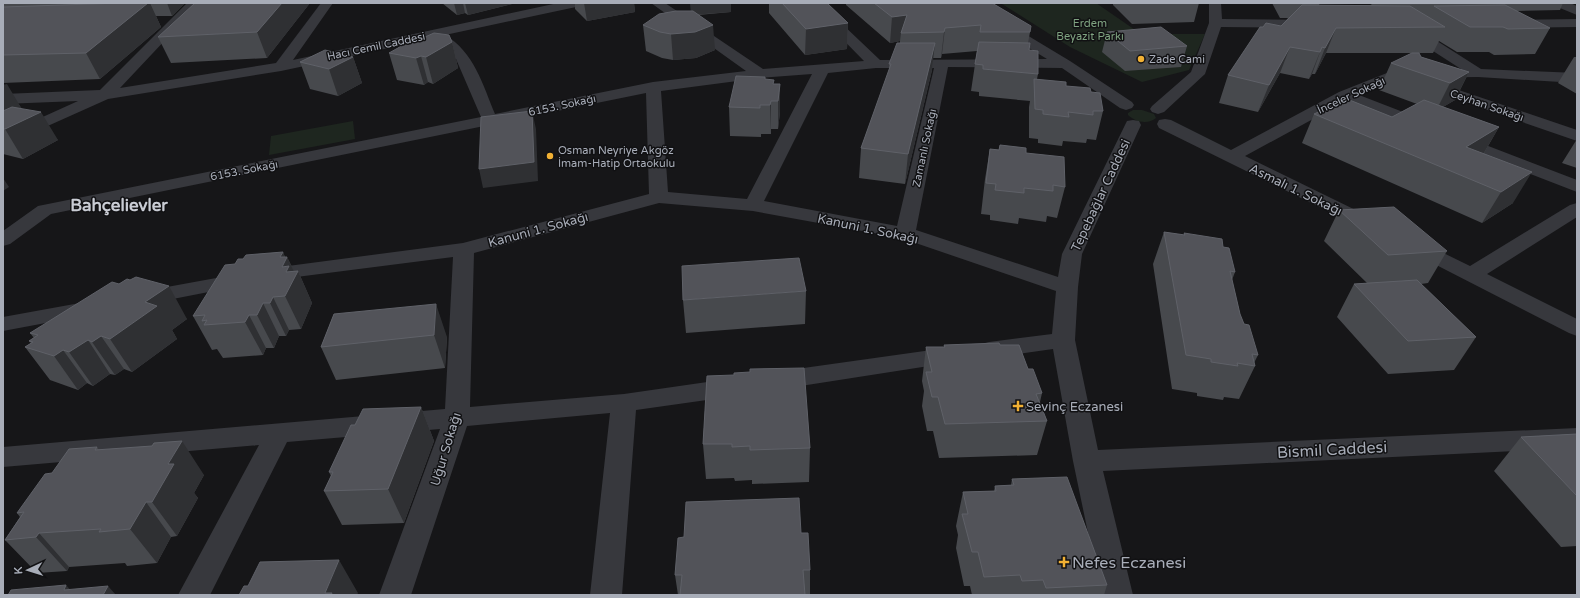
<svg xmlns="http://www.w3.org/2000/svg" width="1580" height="598" viewBox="0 0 1580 598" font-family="'Varela Round',sans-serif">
	<rect width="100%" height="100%" fill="#161618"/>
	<path fill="#1e261f" d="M1096 3 1141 34H1205L1189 70 1142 82 1070 47 1002 4Z
		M1133 110H1142L1154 114 1156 118C1148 125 1135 122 1128 115V113Z
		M353 121 355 139 269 155 271 136Z"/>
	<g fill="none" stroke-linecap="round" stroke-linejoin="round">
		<path fill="#37383d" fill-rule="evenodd" d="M187 3H200L120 88 276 63 321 3H333L293 60 558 3H582L581 6 576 7 445 35C474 52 483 85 495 114L653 82 746 71 651 3H665L763 69 864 61 807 3H820L880 60 1047 59 960 6 959 3H974L1070 61 1132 102 1134 105 1132 108 1126 110 1120 108 1062 68 948 67 916 230 1058 277 1062 254 1125 125 1127 121 1133 120 1139 121 1141 125 1082 254 1078 287 1075 340 1098 450 1577 428V448L1103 471 1133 595H1101L1073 461 1053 349 989 358 981 356 977 350 981 344 989 342 1052 334 1056 291 901 238 753 211 659 203 474 253 470 407 624 394 735 378 744 381 747 387 744 393 735 396 636 410 622 595H590L610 413 467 426 411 595H379L440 429 287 442 210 595H178L259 445 3 467V447L445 409 453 257 265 281 142 305 134 303 131 298 134 293 265 269 463 243 649 194 646 93 51 214 10 244 3 246V231L38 206 481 117 456 59 445 47 431 39 281 71 108 99 3 146V135L78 101 3 104V94L100 90ZM876 68H934L897 226 764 201 828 73ZM812 74 747 199 668 192 661 91 760 78Z
			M1209 3H1221L1222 19 1313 20 1318 21 1320 24 1318 27 1313 28 1221 27 1205 74 1164 112 1158 114 1152 112 1150 109 1152 106 1191 72 1209 23Z
			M1554 3H1570L1577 6V15L1555 6Z
			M1577 19V27L1511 28 1506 27 1504 24 1506 21 1511 20Z
			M1410 26 1415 27 1481 69 1577 73V83L1478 77 1399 78 1359 95 1429 122 1431 126 1429 130 1423 131 1417 130 1346 101 1245 156 1374 219 1377 223 1374 227 1367 229 1360 227 1159 128 1157 124 1159 120 1165 119 1171 120 1231 150 1339 92 1392 71 1461 69 1405 33 1403 30 1405 27Z
			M1429 80 1577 130V141L1424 88 1421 85 1424 82Z
			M1457 134 1577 180V192L1451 143 1449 139 1451 135Z
			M1577 203V217L1487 274 1577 319V336L1569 333 1409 251 1406 247 1409 243 1416 241 1423 243 1470 266 1570 205Z
			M91 301 99 303 102 308 99 313 3 331V317Z
			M953 347 961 349 965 355 961 361 775 390 766 387 763 381 766 375 775 372Z"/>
	</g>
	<path fill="#47494d" d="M3 3H185L172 16H156L161 27 100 79 3 83Z
		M310 3 267 58 171 63 158 37Z
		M442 3H516L468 15 465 13 457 15Z
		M575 3H634L635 12 587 21 575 9Z
		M769 3H827L848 23 847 49 805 55 769 13Z
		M846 3H992L1030 32 1028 43 1029 50 1038 74 1037 79 1091 92 1103 111 1096 140 1087 139 1086 143 1063 141 1062 146 1038 143V139L1029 138V107L1030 101 979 96V92L971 91 977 51 942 54 941 58H933L932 70 905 184 859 178 861 148 889 72V64L900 43V41L890 43 846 5Z
		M1113 3H1199L1194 22 1132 24 1113 5Z
		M1272 3H1320L1319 5H1372L1369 3H1563L1560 10 1516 11 1550 28 1535 54 1494 55 1489 52H1457L1439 41 1433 53H1326L1315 74H1312L1309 79 1280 73 1258 112 1219 103 1228 75 1263 27 1281 26 1288 18H1280Z
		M690 11 731 12 698 15 715 50 696 58 673 60 662 58 646 51 643 25Z
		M1107 32 1187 46 1181 67 1125 71 1102 52Z
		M452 42 458 68 433 84 428 82 424 85 397 80 389 53Z
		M353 57 362 83 338 96 310 89 300 62Z
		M1421 57 1469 72 1455 100 1443 107 1499 127 1484 153 1513 203 1482 223 1302 143 1314 114 1392 117 1417 104 1379 90 1391 63Z
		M1574 57H1577V94L1558 83Z
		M765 77V79L774 84H780V112L778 129H771V134H761V137L730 136 729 107Z
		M3 83 22 109 58 140 23 159 3 154Z
		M1577 139V168L1562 163Z
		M1000 145 1026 153 1065 187 1057 218 1047 216 1046 222 1019 218 1018 224 990 220V215L981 214 985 179 990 149 999 150Z
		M1339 210 1447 251 1428 283 1421 284 1476 337 1454 370 1388 374 1337 317 1354 284 1367 283 1324 241Z
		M1164 232 1184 235V233L1223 247 1235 272 1232 280 1240 314 1244 324 1258 355 1254 363 1255 366 1239 399 1224 397 1223 400 1197 396V393L1172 389 1153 264Z
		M283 252 285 257H287L294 271H298L312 303 301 329 289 330 286 336H279L274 348H266L263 355 223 358 217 349 212 350 193 316 235 264Z
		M130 280 187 319 172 330 177 339 132 372 124 369 115 375 110 374 93 386 87 383 78 390 50 380 25 347 31 343 29 341 34 338 30 333 119 284Z
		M806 291 805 324 686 333 683 300Z
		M334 314 447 337 445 368 336 380 321 347Z
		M944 345H1000L1042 393 1040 402 1047 421 1037 455 939 458 933 431H927L922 406 924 391 922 381 926 347H944Z
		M707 376 810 448 809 482 752 484V480L735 481 734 478 706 479 703 444Z
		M421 407 434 441 404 523 342 525 324 491 331 476 329 472 355 425Z
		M1577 434V546L1561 547 1494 471 1521 437Z
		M97 447 99 450 204 475 194 493 198 498 177 536 171 537 157 563 127 566 125 563 69 567 67 571 37 573 5 540 20 517 17 513 52 473Z
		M1012 479 1107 585 1104 595H972L970 586H964L956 548 958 535 956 526 963 492 994 491 995 486 1011 485Z
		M801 533 810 570V595H678L675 575 684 537Z"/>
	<path fill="#2f3033" d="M148 3H150L161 27 100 79 86 53Z
		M167 3H185L172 16Z
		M282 3H310L267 58 257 32Z
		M454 3H463L465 13 457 15Z
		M465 3H516L468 15Z
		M584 3H634L635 12 587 21Z
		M690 3H731V12L691 15Z
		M907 15 901 33 900 41 890 43 892 17Z
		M848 23 847 49 805 55 806 29Z
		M713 25 715 50 696 58 673 60 671 34Z
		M945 28 942 54 941 58 944 32Z
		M1336 28 1326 53 1315 74 1325 48Z
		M452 42 458 68 433 84 426 57Z
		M935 43 932 70 905 184 908 154Z
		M1290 47 1280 73 1258 112 1269 85Z
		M1322 47 1312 74 1309 79 1320 52Z
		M421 56 428 82 424 85 416 58Z
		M353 57 362 83 338 96 329 69Z
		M1469 72 1455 100 1436 111 1450 83Z
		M7 84 23 111 3 120V85Z
		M780 84V112L778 129V101Z
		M771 101V134L770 105Z
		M532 111 536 129 538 181 483 188 479 169Z
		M41 112 58 140 23 159 5 129Z
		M1499 127 1482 156 1466 147Z
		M1532 172 1513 203 1482 223 1501 192Z
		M3 178 9 187 3 191Z
		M283 252 286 260 287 257 296 275 298 271 312 303 301 329 285 296 282 267 280 257Z
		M169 286 187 319 172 330 177 339 132 372 110 339 145 302Z
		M273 297 289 330 286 336 270 303Z
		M263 303 279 336 274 348 257 315Z
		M436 304 447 337 445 368 434 335Z
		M249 315 266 348 263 355 245 322Z
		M101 336 124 369 115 375 92 342Z
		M88 340 110 374 93 386 69 352Z
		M63 350 87 383 78 390 54 356Z
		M421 407 434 441 404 523 388 489Z
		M182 441 204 475 194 493 198 498 177 536 152 502 168 464Z
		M146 502 171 537 157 563 130 529Z
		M39 533 69 567 67 571 36 537Z
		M339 560 358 593 357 595H326L325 593Z
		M66 585 75 595 64 590Z
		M108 586 116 595H103Z"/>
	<path fill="#525359" stroke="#5f6168" d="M121 3H148L86 53 3 55V7Z
		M195 3H282L257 32 158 37Z
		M782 3H827L848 23 806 29Z
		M874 3H992L1031 26 1030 32H980L981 25 945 28 944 32 901 33 907 15 892 17Z
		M1302 5 1410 6 1445 27 1336 28 1325 48 1322 47 1320 52 1290 47 1269 85 1228 75 1260 27H1263L1266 23 1281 26Z
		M1505 5 1550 28 1508 29 1503 27H1470L1434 6Z
		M676 11H693L713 25 695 32 671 34 660 32 643 25 659 14Z
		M1161 27 1187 46 1130 51 1107 32Z
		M434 33 449 35 452 42 426 57 421 56 416 58 389 53 414 39 422 37H425Z
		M979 42 1030 43 1029 50 1038 51V74L983 69V65L975 64Z
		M897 43H935L908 154 861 148 891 64H889Z
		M325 50 353 57 329 69 300 62Z
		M1412 53H1419L1421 57 1469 72 1450 83 1391 63Z
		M736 76 765 77V79L774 80 773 84H780L778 101H771L770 105H760V108L729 107Z
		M1034 79 1066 82V86L1090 88 1091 92 1100 93 1103 111H1093V115L1068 112 1069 117 1043 114V110L1035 109Z
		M1347 99 1392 117 1424 100 1499 127 1466 147 1532 172 1501 192 1314 114Z
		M12 107 41 112 5 129H3V111Z
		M532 111 534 162 479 169 481 117Z
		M1000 145 1026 148V153L1064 157 1065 187 1053 185V191L1024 188V193L995 190 996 184 986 183 990 149 999 150Z
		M1394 207 1447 251 1388 255 1339 210Z
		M1164 232 1185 235 1184 233 1222 239 1223 247 1229 248 1235 272 1230 271 1240 314 1244 324 1249 325 1258 355 1252 354 1255 366 1237 363 1238 366 1211 362V359L1186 355Z
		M283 252 280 257H287L282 267 289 266 286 272 298 271 285 296 273 297 270 303H263L257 315H249L245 322 204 325 207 320 202 321 205 315 193 316 225 265 235 264 238 259H243L246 255Z
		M799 258 806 291 683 300 682 266Z
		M136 277 169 286 145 302 157 306 110 339 101 336 92 342 88 340 69 352 63 350 54 356 25 347 33 342 29 341 38 335 30 333 112 282 119 284 127 279 130 280Z
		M1417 280 1476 337 1408 341 1354 284Z
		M436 304 434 335 321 347 334 314Z
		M999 343 1000 345H1019L1028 369H1033L1042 393 1036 394 1047 421 945 424 938 397H932L926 372H932L926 347H945L944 345Z
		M804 368 810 448 750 450V446L732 447V444H703L707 376 734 375V373L750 372V369Z
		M421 407 388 489 324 491 333 472H329L351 425H355L363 409Z
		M1577 434V496L1521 437Z
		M182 441 168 464H174L152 502H146L130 529 99 532 101 529 39 533 36 537 5 540 24 512 17 513 45 474 52 473 69 449 97 447 95 450 152 446 154 443Z
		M1067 477 1107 585 1046 588 1043 580 1022 581 1020 575 984 577 978 552H972L962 514H968L963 492 996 491 995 486 1014 485 1012 479Z
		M799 498 801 533H808L810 570H803L805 595H680L682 575H675L678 538 684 537 686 502Z
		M339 560 325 593H332L331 595H239L244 586H248L260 562Z
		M66 585 64 590 108 586 103 595H3H8L11 590Z"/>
	<g fill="#f2b134" stroke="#111113" stroke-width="1.5">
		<circle cx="1141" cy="59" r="4"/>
		<circle cx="550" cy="156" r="4"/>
		<path d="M1016 400h4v4h4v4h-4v4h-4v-4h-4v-4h4z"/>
		<path d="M1062 556h4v4h4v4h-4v4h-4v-4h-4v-4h4z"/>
	</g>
	<g text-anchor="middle" stroke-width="3" stroke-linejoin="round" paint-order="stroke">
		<g font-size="11" fill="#7fa381" stroke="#111113">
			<text x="1090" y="27">Erdem<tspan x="1090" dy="13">Beyazit Parkı</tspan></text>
		</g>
		<g font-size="11" fill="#a8adb8" stroke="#111113">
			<text transform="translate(376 46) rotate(-12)" y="4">Hacı Cemil Caddesi</text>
			<text transform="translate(1351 95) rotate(-25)" y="4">İnceler Sokağı</text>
			<text transform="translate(562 105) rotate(-12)" y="4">6153. Sokağı</text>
			<text transform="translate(1487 105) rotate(19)" y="4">Ceyhan Sokağı</text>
			<text transform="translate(924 148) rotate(-78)" y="4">Zamanlı Sokağı</text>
			<text transform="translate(244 170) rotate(-11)" y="4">6153. Sokağı</text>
		</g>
		<g font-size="11" fill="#a8adb8" stroke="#111113" text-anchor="start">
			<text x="1149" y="63">Zade Cami</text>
			<text x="558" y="154">Osman Neyriye Akgöz<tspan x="558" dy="13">İmam-Hatip Ortaokulu</tspan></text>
		</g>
		<g font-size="13" fill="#a8adb8" stroke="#111113">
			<text transform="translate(1296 189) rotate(26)" y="5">Asmalı 1. Sokağı</text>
			<text transform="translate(1100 195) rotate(-65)" y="5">Tepebağlar Caddesi</text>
			<text transform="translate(868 228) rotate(12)" y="5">Kanuni 1. Sokağı</text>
			<text transform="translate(538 229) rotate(-15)" y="5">Kanuni 1. Sokağı</text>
			<text transform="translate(445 449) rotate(-73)" y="5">Uğur Sokağı</text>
		</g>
		<g font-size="13" fill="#a8adb8" stroke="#111113" text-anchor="start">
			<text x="1026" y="411">Sevinç Eczanesi</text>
		</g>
		<g font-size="16" fill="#a8adb8" stroke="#111113">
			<text transform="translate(1332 449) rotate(-3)" y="6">Bismil Caddesi</text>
		</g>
		<g font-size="16" fill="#a8adb8" stroke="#111113" text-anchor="start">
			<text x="1072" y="568">Nefes Eczanesi</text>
		</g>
		<g font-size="17" font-weight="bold" fill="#c9ccd4" stroke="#111113">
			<text x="119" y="211">Bahçelievler</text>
		</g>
	</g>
	<rect width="1580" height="598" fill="none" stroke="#a8adb8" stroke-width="8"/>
	<g transform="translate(28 570) rotate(266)" stroke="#111113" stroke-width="3" paint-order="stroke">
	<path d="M0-3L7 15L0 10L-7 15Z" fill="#a8adb8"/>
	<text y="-6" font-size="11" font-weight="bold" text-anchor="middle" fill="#a8adb8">K</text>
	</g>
</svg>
